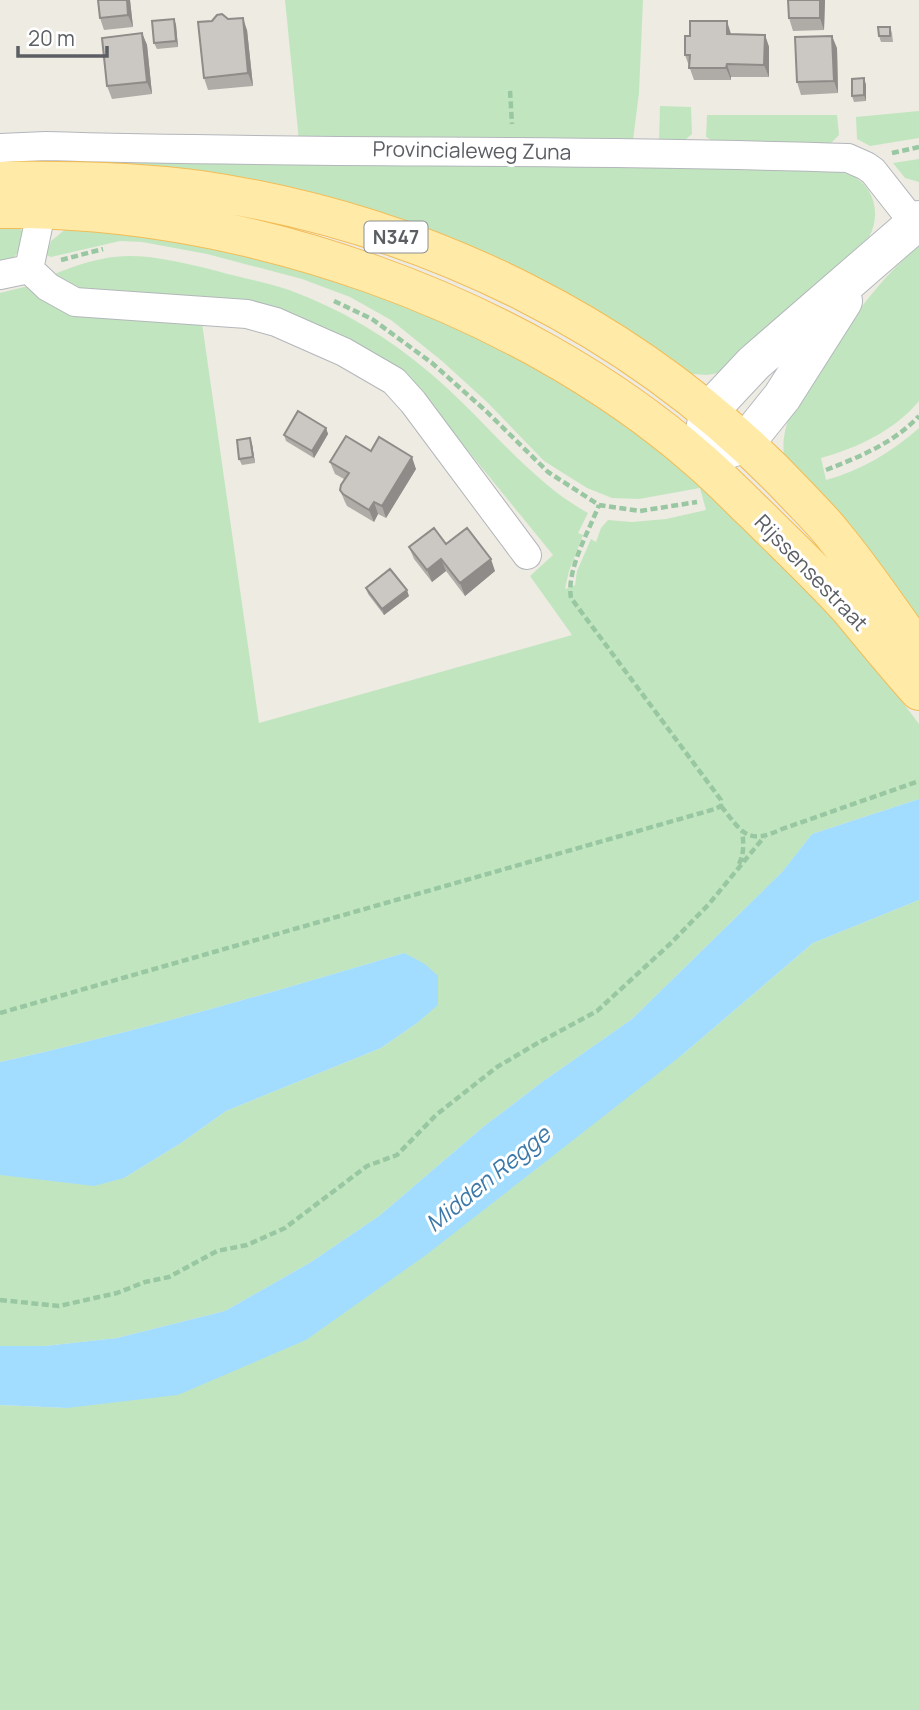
<svg xmlns="http://www.w3.org/2000/svg" width="919" height="1710" viewBox="0 0 919 1710" font-family="Manrope,sans-serif">
	<rect width="100%" height="100%" fill="#eeebe3"/>
	<path fill="#c1e6bf" d="M285 0H643L639 93 633 140 299 141Z
		M660 106 691 107 692 134 685 140 659 142Z
		M919 111V138L870 146 857 139 856 117Z
		M707 115H837L839 135 829 145 713 141 706 137Z
		M919 159V182L905 178 893 163Z
		M65 160 809 167C821 170 835 170 847 174 874 182 882 215 869 237L755 352 732 368 718 373 707 375 680 373 604 321 154 174 58 161Z
		M0 217 15 222 23 232C21 251 17 258 0 267Z
		M68 227 246 246 523 351 701 478 826 601 919 724V799L812 834 782 872 632 1019 542 1082 483 1127 379 1216 311 1262 225 1311 117 1338 45 1346H0V1175L124 1178 181 1143 226 1111 381 1048 417 1023 404 953C270 993 136 1032 0 1062V293L28 286 202 323 259 723 572 635 530 576 553 555 425 398 312 326 85 294 52 275C77 265 102 256 129 256 158 256 189 264 217 271 241 278 266 282 289 290 341 309 388 337 430 373 482 416 529 481 588 513L578 533 583 535 569 571 565 589 575 585 577 571 591 539 596 542 601 528 608 520 632 522 666 519 706 510 700 488 639 499 612 498 587 488 544 461 488 403 442 361 391 320 350 297 302 279 207 254 142 242 120 241 51 257 46 255 51 241Z
		M919 246V401C894 431 857 448 821 458L826 480C862 470 892 452 919 428V630L784 457C782 440 785 428 791 412 830 354 864 291 919 246Z
		M919 900V1710H0V1405L67 1408 682 1055 813 943Z"/>
	<path fill="#a2ddff" d="M919 799V900L813 943 682 1055 426 1255 306 1340 178 1395 67 1408 0 1405V1346H45L117 1338 225 1311 311 1262 379 1216 483 1127 542 1082 632 1019 782 872 812 834Z
		M404 953 425 964 438 976V1005L417 1023 381 1048 226 1111 181 1143 124 1178 94 1186 0 1175V1062C136 1032 270 993 404 953Z"/>
	<g fill="none" stroke-linecap="round" stroke-linejoin="round">
		<g stroke="#b3b6ba" stroke-width="30">
			<path id="street" d="M0 148 46 146C313 154 580 149 848 158L866 166 873 171 914 223
				M29 269 48 287 75 302 247 314 276 322 344 352 394 381 413 402 527 555
				M29 269 42 208V192
				M0 275 29 269"/>
		</g>
		<g stroke="#b4b8bd" stroke-width="40">
			<path id="secondary" d="M714 454 745 443 782 397 843 301
				M699 459 709 411 754 363 919 220"/>
		</g>
		<g stroke="#f2bc57" stroke-width="40">
			<path id="primary" d="M0 181C67 180 134 181 201 190 425 223 639 327 795 493 808 507 823 521 835 537 865 573 891 613 919 651
				M0 209C238 205 519 302 699 460 719 477 738 497 758 516 788 546 820 576 849 608 872 636 895 664 919 691"/>
		</g>
		<path stroke="#98c7a2" stroke-width="4.5" stroke-dasharray="7 3.5" stroke-linecap="butt" d="M510 91 512 124
			M892 153 919 147
			M61 260 103 249
			M334 301 372 319 432 363 487 412 548 472 599 505 640 511 697 502
			M826 470C859 457 894 443 919 416
			M721 806C742 832 747 846 782 829L919 781
			M739 864C744 854 744 843 742 832
			M0 1013 715 809 721 806V800L571 598C566 570 589 531 599 505
			M0 1300 59 1306 117 1293 145 1282 169 1277 217 1251 247 1245 285 1228 367 1166 397 1155 436 1115 497 1067 536 1044 597 1011 670 944 709 904 764 837"/>
		<use href="#street" stroke="#fff" stroke-width="28"/>
		<use href="#secondary" stroke="#fff" stroke-width="38"/>
		<use href="#primary" stroke="#ffeaa7" stroke-width="38"/>
	</g>
	<path fill="#afaba7" d="M98 0H130L133 27 104 30 100 18Z
		M825 0 824 30 793 31 789 18Z
		M174 19 176 25 178 47 157 49 154 43Z
		M228 19 247 30 253 86 208 90 204 78Z
		M890 27 892 33 893 42H881L879 36Z
		M142 33 147 45 152 94 112 99 107 86Z
		M731 34 765 35 769 47V77H731V80H694L685 55Z
		M837 48 838 93 801 95 797 82Z
		M864 78 866 85V101L854 102 852 96Z
		M326 428 328 434 314 458 286 441 284 435Z
		M252 444 255 463 242 465 239 459Z
		M371 451 416 469 386 518 378 514 374 522 347 506 345 502 340 490 344 479 335 474 330 462Z
		M446 544 495 571 465 596 446 571 432 582 414 559 409 547Z
		M366 588 409 596 384 615 368 594Z"/>
	<path fill="#8e8b88" d="M127 0H130L133 27 128 15Z
		M820 0H825L824 30 820 18Z
		M243 18 247 30 253 86 248 73Z
		M174 19 176 25 178 47 176 41Z
		M727 21 731 34V46L727 34Z
		M142 33 147 45 152 94 147 82Z
		M765 35 769 47V77L764 65Z
		M832 36 837 48 838 93 834 81Z
		M727 64 731 77V80L726 68Z
		M864 78 866 85V101L864 95Z
		M326 428 328 434 314 458 312 451Z
		M250 438 252 444 255 463 253 457Z
		M412 457 416 469 386 518 382 506Z
		M374 502 378 514 374 522 369 510Z
		M441 559 446 571 432 582 427 570Z
		M491 559 495 571 465 596 460 583Z
		M407 590 409 596 384 615 382 609Z"/>
	<path fill="#cbc7c2" stroke="#8e8b88" stroke-width="2" d="M98 0H127L128 15 100 18Z
		M788 0H820V18H789Z
		M222 14 228 19 243 18 248 73 204 78 198 22 212 21 217 15Z
		M174 19 176 41 154 43 152 21Z
		M690 21H727V34L765 35 764 65 727 64 726 68H689L690 55H685V36H690Z
		M878 27H890V36H879Z
		M142 33 147 82 107 86 102 38Z
		M832 36 834 81 797 82 795 37Z
		M864 78V95L852 96V79Z
		M298 411 326 428 312 451 284 435Z
		M346 436 371 451 379 437 412 457 382 506 374 502 369 510 343 494 340 490 341 485 349 473 330 462Z
		M250 438 253 457 239 459 237 440Z
		M434 528 446 544 467 528 491 559 460 583 441 559 427 570 409 547Z
		M390 569 407 590 382 609 366 588Z"/>
	<g text-anchor="middle" stroke-width="6" stroke-linejoin="round" paint-order="stroke">
		<rect fill="#fff" stroke="#8c8f92" stroke-width="2" x="364.5" y="221.5" width="63" height="31" rx="5"/>
		<g font-size="19" font-weight="bold" fill="#5b5f64">
			<text x="396" y="244">N347</text>
		</g>
		<g font-size="21" fill="#5b5f64" stroke="#fff">
			<text transform="translate(472 151) rotate(1)" y="7">Provincialeweg Zuna</text>
			<text transform="translate(811 573) rotate(46)" y="7">Rijssensestraat</text>
		</g>
		<g font-size="23" font-style="italic" fill="#3c79a9" stroke="#fff">
			<text transform="translate(488 1179) rotate(-39)" y="8">Midden Regge</text>
		</g>
	</g>
	<path d="M18 46v10h89v-10" fill="none" stroke="#5b5f64" stroke-width="3.5"/>
	<text x="28" y="46" font-size="21" fill="#5b5f64" stroke="#ffffff" stroke-width="5" paint-order="stroke">20 m</text>
</svg>
